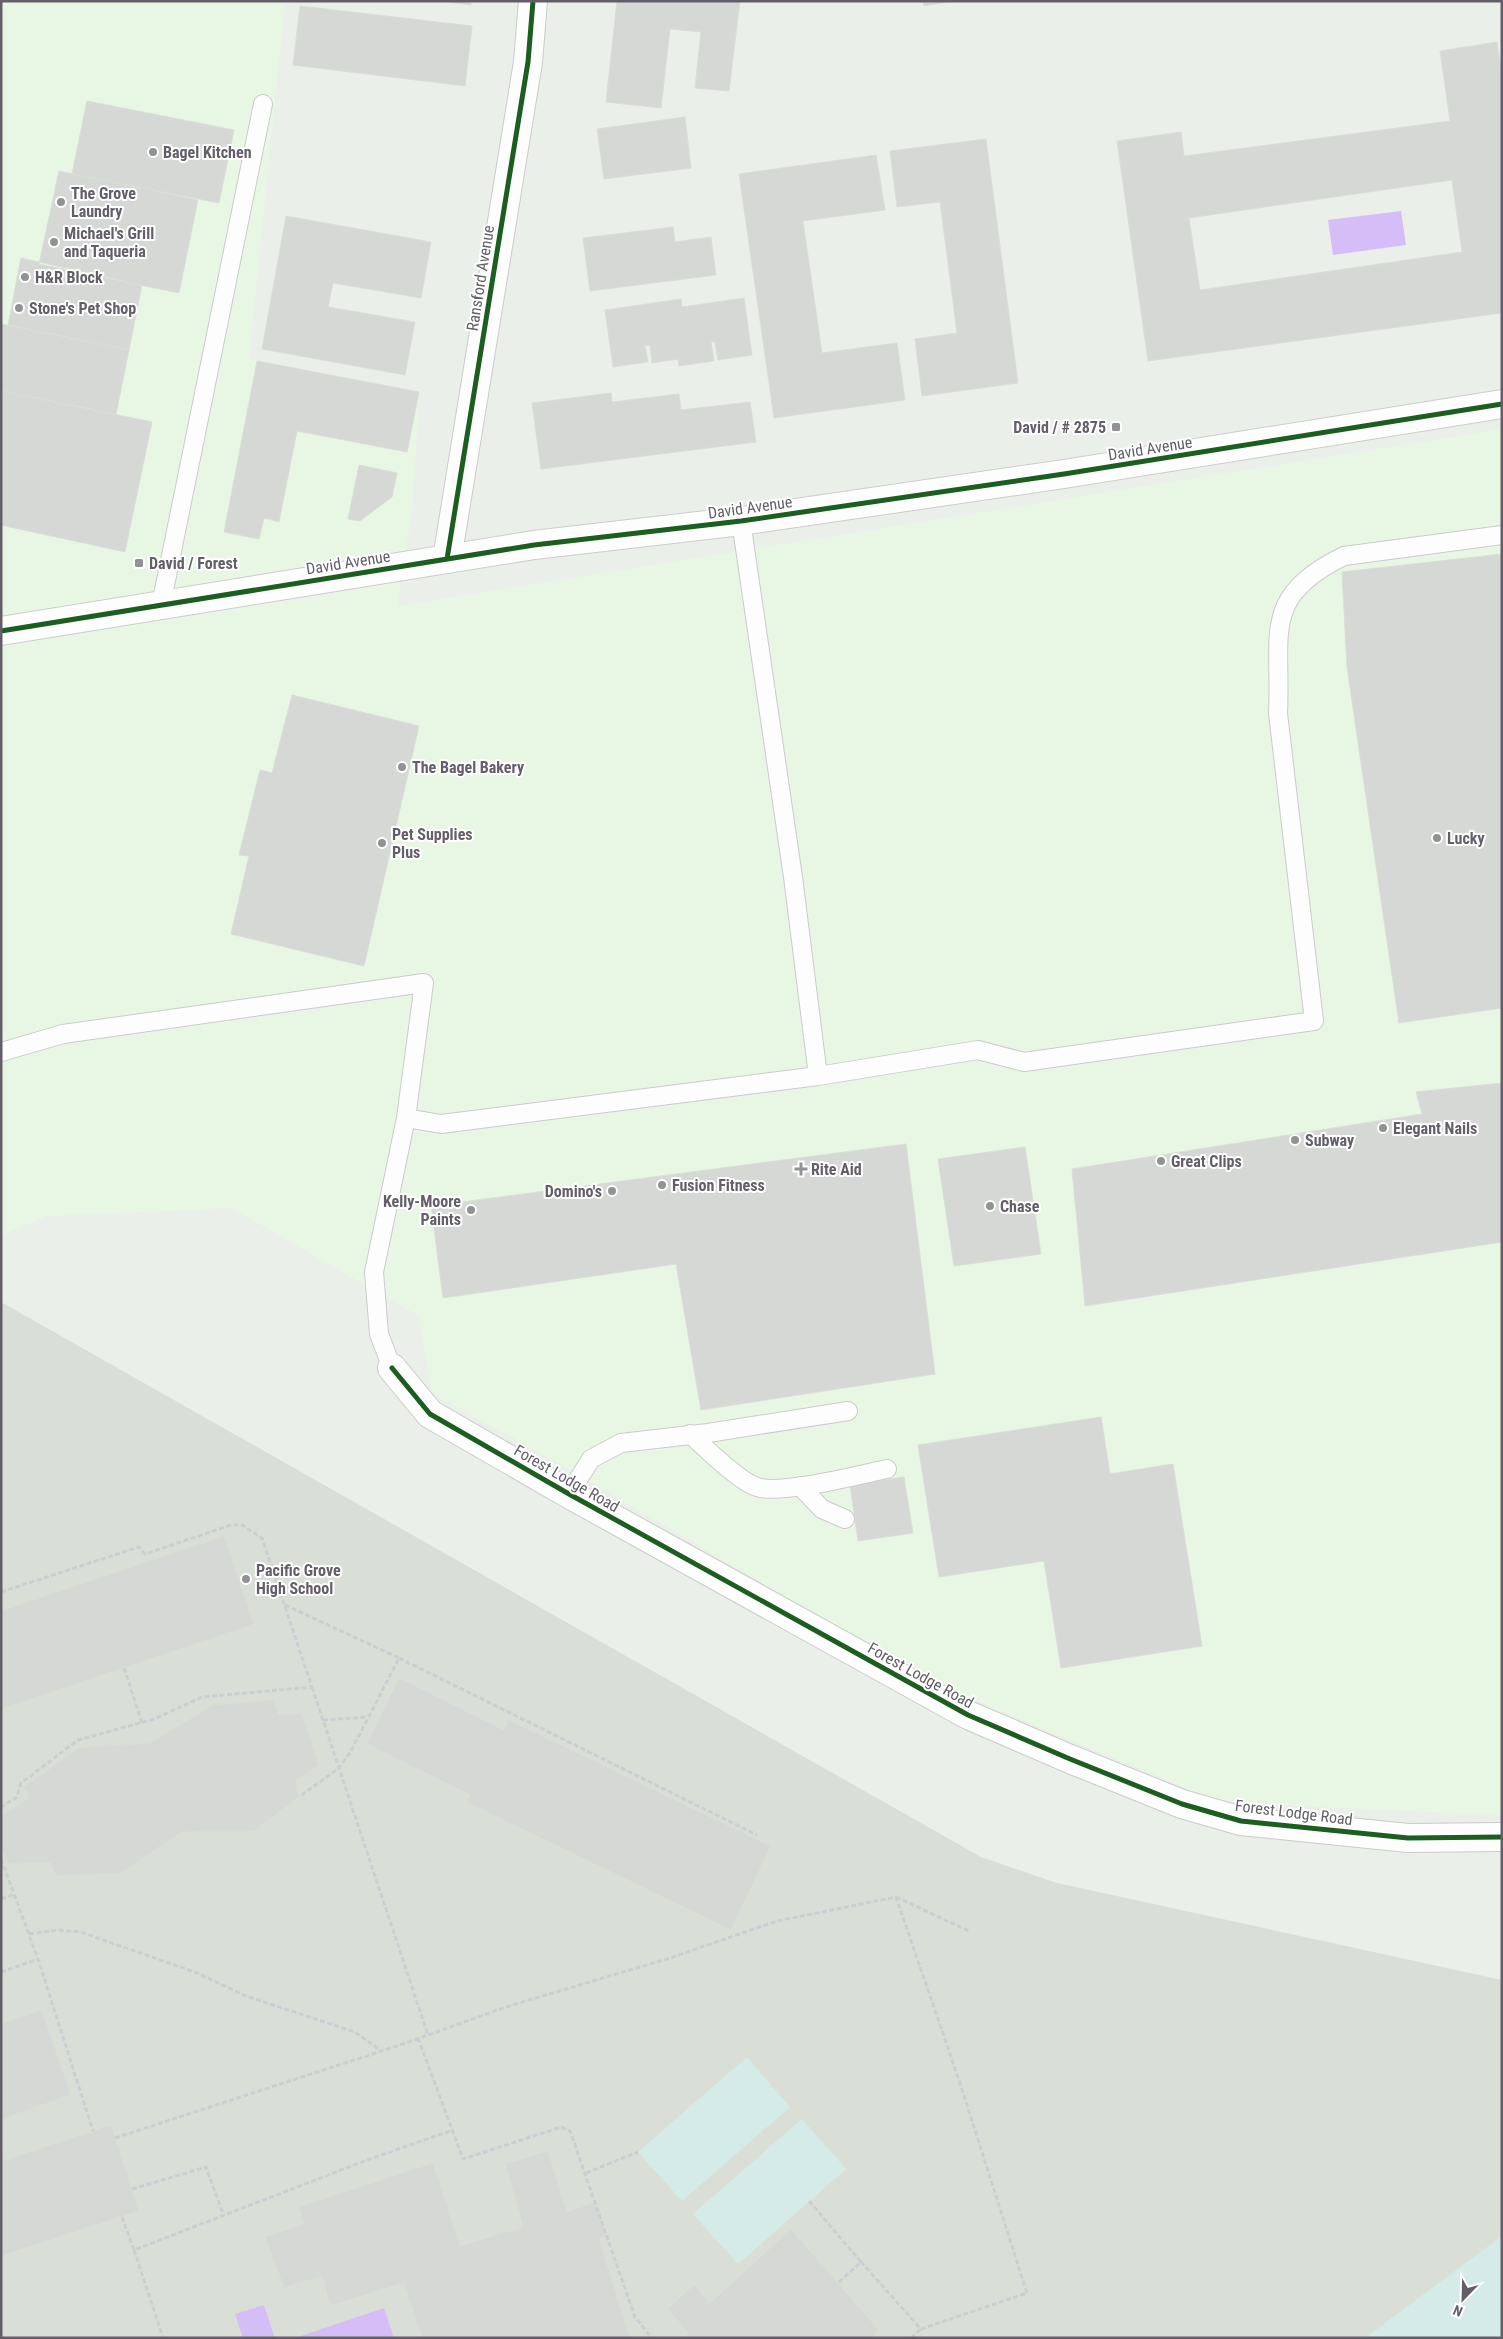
<svg xmlns="http://www.w3.org/2000/svg" width="1503" height="2339" viewBox="0 0 1503 2339" font-family="'Roboto Condensed',sans-serif">
	<rect width="100%" height="100%" fill="#eaefe9"/>
	<path fill="#e8f7e3" d="M1 1H285L249 359 419 392 413 504 397 606 1502 429V1815L1221 1803 920 1677 571 1470 432 1393 419 1316 232 1208 47 1216 1 1235Z"/>
	<path fill="#d9dfd7" d="M1 1302 981 1857 1057 1883 1502 1980V2338H1Z"/>
	<path fill="#d5ebe8" d="M747 2057 790 2107 682 2201 638 2152Z
		M802 2119 846 2169 738 2264 693 2214Z
		M1502 2236V2338H1365Z"/>
	<path fill="#d5bef8" d="M1401 211 1406 245 1333 255 1328 220Z
		M264 2305 275 2338H243L235 2314Z
		M384 2308 394 2338H295Z"/>
	<path fill="#d5d8d4" stroke="#daded8" fill-rule="evenodd" d="M440 1H471V5Z
		M617 1H740L729 91 695 88 701 32 670 29 661 108 606 102Z
		M923 1H952L924 6Z
		M300 6 472 26 465 86 293 65Z
		M1497 42 1502 75V313L1148 361 1117 141 1181 132 1184 156 1450 121 1440 51ZM1452 180 1462 252 1200 290 1189 218Z
		M87 101 234 130 219 203 72 174Z
		M685 117 691 168 604 179 597 129Z
		M986 139 1018 383 922 396 915 339 957 333 940 202 897 207 890 151Z
		M876 155 885 210 803 221 822 353 897 343 905 400 774 418 739 174Z
		M59 171 198 200 179 293 39 264Z
		M286 216 431 242 421 298 333 283 328 307 415 322 405 375 262 349Z
		M673 227 675 242 711 237 716 275 590 291 583 238Z
		M21 258 142 285 129 350 8 325Z
		M744 298 752 355 718 360 715 342H711L714 361 679 366 678 359 652 363 650 345 645 346 648 362 613 367 605 310 681 299 682 307Z
		M1 324 129 350 116 414 1 391Z
		M257 361 419 392 407 452 297 431 279 522 264 518 259 539 224 532Z
		M1 391 152 422 125 552 1 525Z
		M611 393 612 402 679 394 681 410 750 402 756 442 541 469 532 403Z
		M359 465 397 473 392 497 360 521 348 519Z
		M1502 554V1008L1399 1023 1347 667 1342 572Z
		M292 695 419 726 364 966 231 934 249 856 239 855 260 770 272 773Z
		M1502 1083V1242L1085 1306 1072 1169 1422 1114 1416 1092Z
		M906 1144 935 1374 701 1410 676 1264 443 1298 431 1206Z
		M1025 1147 1041 1254 954 1266 938 1159Z
		M1101 1417 1110 1474 1173 1464 1202 1646 1061 1668 1044 1561 939 1577 918 1445Z
		M904 1477 913 1533 858 1541 850 1485Z
		M224 1536 254 1624 1 1709V1611Z
		M399 1678 504 1730 509 1720 771 1846 731 1930 466 1802 470 1795 367 1744Z
		M274 1699 278 1714H302L319 1765 295 1782 299 1797 254 1831 181 1832 121 1873 56 1876 50 1862 8 1864 1 1846V1816L29 1798 24 1787 78 1748 150 1743 213 1705Z
		M42 2010 71 2095 1 2119V2024Z
		M111 2125 139 2211 1 2256V2161Z
		M548 2151 567 2212 595 2202 606 2236 599 2238 630 2338H422L404 2283 330 2306 322 2276 284 2288 265 2237 304 2224 299 2207 433 2163 460 2246 523 2227 505 2164Z
		M791 2229 879 2330 871 2338H684L689 2333 667 2309 694 2285 710 2303Z"/>
	<g fill="none" stroke-linecap="round" stroke-linejoin="round">
		<g stroke="#cbcbcb" stroke-width="20">
			<path id="lane" d="M741 521 793 877 818 1076
				M161 605 263 104
				M1 1052 63 1034 424 983 406 1118 374 1272 379 1334 392 1368
				M406 1118 441 1124 818 1076 978 1050 1024 1062 1314 1021 1278 713C1282 634 1260 597 1344 556L1502 535
				M690 1434C704 1447 740 1482 757 1487 781 1495 858 1475 887 1469
				M800 1486 822 1509 845 1519
				M569 1494 591 1459 621 1443 708 1433 848 1411"/>
		</g>
		<g stroke="#cbcbcb" stroke-width="30">
			<path id="street" d="M447 559 528 62 533 1
				M392 1368 430 1414 569 1494 968 1715 1070 1759 1182 1804 1241 1821 1408 1838 1502 1837"/>
		</g>
		<g stroke="#cdcdcd" stroke-width="30">
			<path id="secondary" d="M1 631 534 545 741 521 1064 474 1502 404"/>
		</g>
		<path stroke="#cccfd2" stroke-width="3" stroke-dasharray="5 2.5" stroke-linecap="butt" d="M1 1592 139 1547 145 1554 231 1525H242L262 1538 312 1687 202 1697 154 1719 78 1740 21 1783 17 1797 1 1807
			M285 1605 399 1658 351 1751 339 1768 299 1797
			M399 1658 757 1835
			M124 1668 142 1723
			M312 1687 428 2035
			M323 1720 368 1717
			M1 1859 38 1959 93 2131
			M896 1897 971 1932
			M1 1899 14 1894
			M29 1934 59 1930 81 1932 197 1973 246 1996 355 2032 380 2050
			M1 1972 38 1959
			M418 2038 463 2159 561 2127 570 2131 635 2317 652 2338
			M115 2138 400 2045 509 2006 667 1959 777 1921 896 1897 959 2080 1027 2293 921 2329 861 2262
			M586 2173 638 2152
			M132 2189 206 2167 224 2216
			M809 2201 861 2262 838 2283
			M122 2217 134 2250 367 2160 453 2130
			M134 2250 163 2338
			M911 2338 921 2329"/>
		<use href="#lane" stroke="#fcfdfc" stroke-width="18"/>
		<use href="#street" stroke="#fcfdfc" stroke-width="28"/>
		<use href="#secondary" stroke="#fcfdfc" stroke-width="28"/>
		<g stroke="#fff" stroke-width="8">
			<path id="cycleway" d="M447 559 528 62 533 1
				M1 631 534 545 741 521 1064 474 1502 404
				M392 1368 430 1414 569 1494 968 1715 1070 1759 1182 1804 1241 1821 1408 1838 1502 1837"/>
		</g>
		<use href="#cycleway" stroke="#1b5e20" stroke-width="5"/>
	</g>
	<g fill="#929194" stroke="#fff" stroke-width="2">
		<circle cx="153" cy="152" r="5"/>
		<circle cx="61" cy="202" r="5"/>
		<circle cx="54" cy="242" r="5"/>
		<circle cx="25" cy="277" r="5"/>
		<circle cx="19" cy="308" r="5"/>
		<rect x="1111" y="422" width="10" height="10" rx="2.5"/>
		<rect x="134" y="558" width="10" height="10" rx="2.5"/>
		<circle cx="402" cy="767" r="5"/>
		<circle cx="1437" cy="838" r="5"/>
		<circle cx="382" cy="843" r="5"/>
		<circle cx="1383" cy="1128" r="5"/>
		<circle cx="1295" cy="1140" r="5"/>
		<circle cx="1161" cy="1161" r="5"/>
		<path d="M798.5 1161.5h5v5h5v5h-5v5h-5v-5h-5v-5h5z"/>
		<circle cx="662" cy="1185" r="5"/>
		<circle cx="612" cy="1191" r="5"/>
		<circle cx="990" cy="1206" r="5"/>
		<circle cx="471" cy="1210" r="5"/>
		<circle cx="246" cy="1579" r="5"/>
	</g>
	<g text-anchor="middle" stroke-width="4" stroke-linejoin="round" paint-order="stroke">
		<g font-size="16" font-weight="bold" fill="#635e67" stroke="#fff" text-anchor="start">
			<text x="163" y="158">Bagel Kitchen</text>
			<text x="71" y="199">The Grove<tspan x="71" dy="18">Laundry</tspan></text>
			<text x="64" y="239">Michael's Grill<tspan x="64" dy="18">and Taqueria</tspan></text>
			<text x="35" y="283">H&amp;R Block</text>
			<text x="29" y="314">Stone's Pet Shop</text>
			<text x="1106" y="433" text-anchor="end">David / # 2875</text>
			<text x="149" y="569">David / Forest</text>
			<text x="412" y="773">The Bagel Bakery</text>
			<text x="392" y="840">Pet Supplies<tspan x="392" dy="18">Plus</tspan></text>
			<text x="1447" y="844">Lucky</text>
			<text x="1393" y="1134">Elegant Nails</text>
			<text x="1305" y="1146">Subway</text>
			<text x="1171" y="1167">Great Clips</text>
			<text x="811" y="1175">Rite Aid</text>
			<text x="672" y="1191">Fusion Fitness</text>
			<text x="602" y="1197" text-anchor="end">Domino's</text>
			<text x="461" y="1207" text-anchor="end">Kelly-Moore<tspan x="461" dy="18">Paints</tspan></text>
			<text x="1000" y="1212">Chase</text>
			<text x="256" y="1576">Pacific Grove<tspan x="256" dy="18">High School</tspan></text>
		</g>
		<g font-size="16" fill="#635e67" stroke="#fff">
			<text transform="translate(480 278) rotate(-81)" y="6">Ransford Avenue</text>
			<text transform="translate(1150 448) rotate(-9)" y="6">David Avenue</text>
			<text transform="translate(750 507) rotate(-8)" y="6">David Avenue</text>
			<text transform="translate(348 562) rotate(-9)" y="6">David Avenue</text>
			<text transform="translate(567 1478) rotate(30)" y="6">Forest Lodge Road</text>
			<text transform="translate(921 1675) rotate(29)" y="6">Forest Lodge Road</text>
			<text transform="translate(1294 1812) rotate(7)" y="6">Forest Lodge Road</text>
		</g>
	</g>
	<rect width="1503" height="2339" fill="none" stroke="#635e67" stroke-width="5"/>
	<g transform="translate(1463 2299) rotate(203)" stroke="#ffffff" stroke-width="4" paint-order="stroke">
	<path d="M0-4L9 19L0 12L-9 19Z" fill="#635e67"/>
	<text y="-8" font-size="14" font-weight="bold" text-anchor="middle" fill="#635e67">N</text>
	</g>
</svg>
